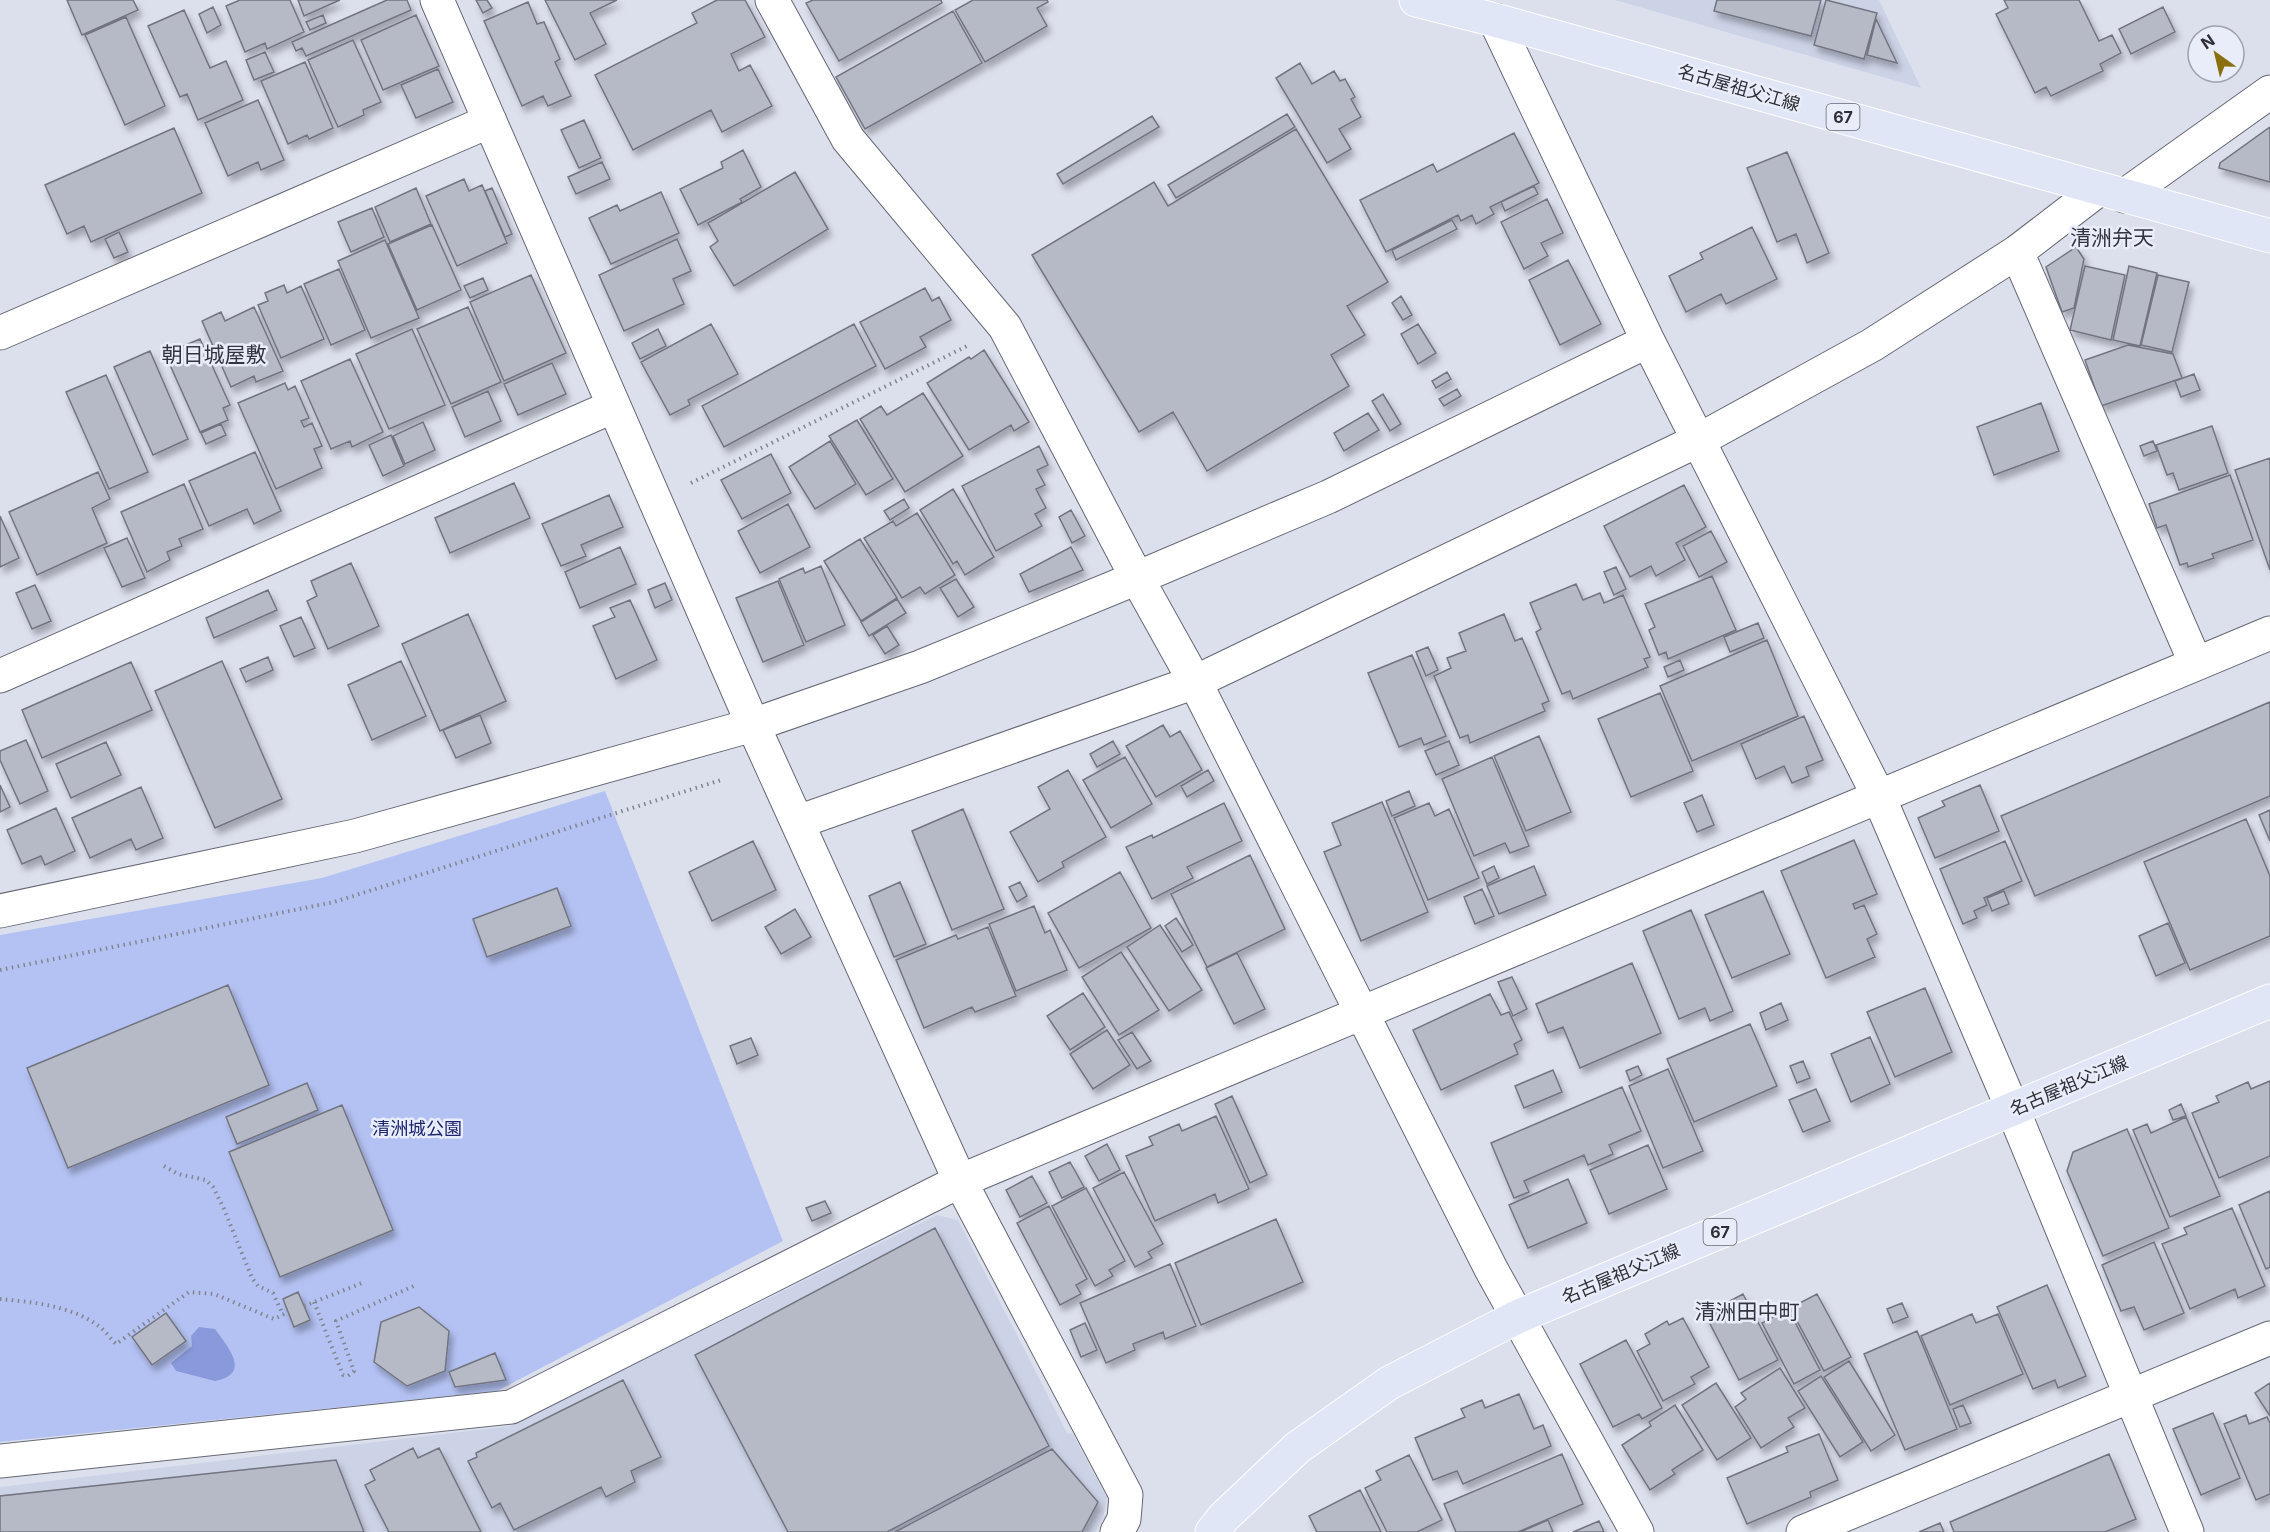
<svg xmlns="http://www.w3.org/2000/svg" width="2270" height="1532" viewBox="0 0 2270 1532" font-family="Inter,'Noto Sans JP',sans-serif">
	<defs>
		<filter id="shadow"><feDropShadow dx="3.5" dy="6" stdDeviation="3" flood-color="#0004"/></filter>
	</defs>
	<rect width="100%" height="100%" fill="#dce0ed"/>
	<path fill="#cdd3e7" d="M1615 0H1879L1921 88Z
		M937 1215 958 1220 1067 1433 1073 1434 1107 1498 1103 1518 1096 1532H0V1487L510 1426Z"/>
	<path fill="#b4c2f3" d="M605 791 783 1241 497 1391 0 1442V935L322 878Z"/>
	<path fill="#889adb" d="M199 1327 215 1329C227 1346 253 1374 215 1381L176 1371 171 1363 192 1346 191 1336Z"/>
	<path fill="#b6bac6" stroke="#727580" stroke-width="1.5" filter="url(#shadow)" d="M67 0H133L138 10 82 35Z
		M240 0H290L304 32 267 49 265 43 245 52 226 6Z
		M298 0H340L304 16Z
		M387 0H407L411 10 306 56 302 48 296 51 292 42Z
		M476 0H487L492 8 483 13Z
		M545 0H617L590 13 606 44 575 60Z
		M717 0H745L765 37 731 54 739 71 750 65 772 106 722 132 711 110 633 150 595 75 697 23 692 13Z
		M813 0H941L942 3 839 61 806 3Z
		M973 0H1047L1048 2 1037 8 1047 26 985 62 955 10Z
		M1717 0H1821L1811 36 1714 11Z
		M1826 0 1877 13 1864 59 1814 45Z
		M2004 0H2079L2099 41 2112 35 2121 53 2100 64 2103 71 2051 96 2046 87 2035 93 1996 14 2008 8Z
		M528 2 537 24 544 22 560 59 555 62 571 96 548 106 543 96 522 106 484 21Z
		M213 7 221 25 207 33 199 14Z
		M2163 7 2175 32 2131 54 2119 29Z
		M184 10 210 68 226 61 243 100 198 120 187 94 180 97 148 26Z
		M953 11 982 63 865 129 836 77Z
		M323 15 326 23 310 30 306 22Z
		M416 15 439 66 383 90 361 40Z
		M126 17 165 106 125 125 85 35Z
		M1876 19 1897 63 1867 55Z
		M353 40 381 102 363 110 364 115 338 127 308 60Z
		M265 52 274 72 254 80 246 60Z
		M305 62 333 128 309 139 307 135 288 144 261 81Z
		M1300 63 1312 84 1334 71 1340 81 1345 79 1355 97 1351 99 1361 117 1339 129 1351 149 1327 163 1276 78Z
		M438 69 453 102 416 118 401 85Z
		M258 100 284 160 261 170 258 162 228 176 205 123Z
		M1287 114 1295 127 1176 198 1168 185Z
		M1152 116 1159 127 1063 184 1057 174Z
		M584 120 601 158 579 168 561 130Z
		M2270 127V182L2219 168 2220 163Z
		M174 128 202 193 91 242 84 226 67 234 45 185Z
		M1296 129 1388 282 1347 306 1365 335 1331 355 1349 386 1207 471 1173 412 1139 432 1032 255 1154 182 1168 206Z
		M1514 133 1539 183 1490 207 1494 214 1476 224 1472 215 1461 221 1458 215 1386 252 1360 200 1433 164 1437 172Z
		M743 150 761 187 740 199 742 202 698 225 680 189 723 168 721 162Z
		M1787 152 1829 253 1807 263 1796 234 1777 242 1747 168Z
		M602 162 610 179 576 194 568 177Z
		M795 172 828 229 734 286 710 247 718 241 708 223Z
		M464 179 469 191 482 185 507 243 457 266 426 196Z
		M1534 186 1538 194 1505 211 1501 202Z
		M416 188 431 224 390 242 375 207Z
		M492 188 512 234 505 237 485 191Z
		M661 192 679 233 611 264 589 218 617 205 620 211Z
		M1547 199 1563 233 1541 243 1548 256 1524 269 1501 222Z
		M372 208 384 237 351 252 338 222Z
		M1452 220 1457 229 1396 260 1392 250Z
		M432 225 461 290 417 310 388 244Z
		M1752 227 1777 279 1726 304 1721 294 1686 312 1669 276 1703 259 1700 253Z
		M119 232 128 252 114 258 105 239Z
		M677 239 691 271 673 279 684 304 624 331 599 275Z
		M385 240 419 318 371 338 338 261Z
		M2076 247 2084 259 2074 308 2062 312 2046 267Z
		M1568 260 1601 324 1560 345 1529 280Z
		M2085 266 2125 275 2111 340 2070 330Z
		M2129 266 2157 273 2140 346 2113 340Z
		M339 269 365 330 331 345 304 284Z
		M531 275 566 353 504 381 470 302Z
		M2158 275 2189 282 2172 352 2141 345Z
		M483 278 488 290 470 298 464 286Z
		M284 285 287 293 301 286 324 339 281 358 258 305 268 301 265 293Z
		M925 288 932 301 939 297 951 320 920 337 926 347 885 369 860 322Z
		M1401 296 1412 315 1403 320 1392 303Z
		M254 307 283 371 256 382 254 376 231 387 202 321 221 312 225 321Z
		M468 307 501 382 451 404 417 329Z
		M711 324 738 374 688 400 690 405 670 415 641 362Z
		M854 324 876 366 724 447 702 406Z
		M1418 324 1436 353 1418 364 1401 334Z
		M412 329 445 405 389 429 356 354Z
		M658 329 666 346 640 359 632 343Z
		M200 339 230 405 223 408 228 420 200 432 170 365 182 359 178 348Z
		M2128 345 2173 354 2182 378 2101 406 2085 360Z
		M984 350 1029 422 1014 431 1011 425 969 450 927 383 969 357 971 359Z
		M150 351 188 439 153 455 114 367Z
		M350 359 383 432 352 447 350 441 331 449 301 381Z
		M552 363 566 394 518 415 504 384Z
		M1447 372 1451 379 1436 388 1432 381Z
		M2194 374 2200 390 2181 397 2175 381Z
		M106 375 148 472 109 489 66 392Z
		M285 383 288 390 295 386 309 418 301 421 304 427 312 423 322 446 314 449 322 468 276 489 238 403Z
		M1457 389 1461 396 1444 406 1439 399Z
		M488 391 501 421 465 437 452 407Z
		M923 393 963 456 905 492 860 419 881 406 887 415Z
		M1383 394 1401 424 1390 431 1372 401Z
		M2041 403 2059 451 1994 475 1977 427Z
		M1368 413 1379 430 1344 451 1334 433Z
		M857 420 893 479 866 495 829 436Z
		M423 422 435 450 405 464 393 436Z
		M221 424 226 435 206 444 201 433Z
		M2212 426 2228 473 2179 490 2173 473 2167 475 2156 445Z
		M391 435 404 466 383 476 369 445Z
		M830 441 856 484 815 509 789 467Z
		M2153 441 2157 451 2144 456 2140 446Z
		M1039 446 1048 465 1037 470 1045 485 1036 489 1046 508 1035 514 1042 526 996 551 962 486Z
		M255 452 281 511 254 524 247 509 209 526 189 481Z
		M771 454 791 493 742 519 721 480Z
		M2270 458V570L2235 470Z
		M98 472 110 499 92 508 107 543 37 575 9 512Z
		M2230 475 2253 540 2212 554 2214 558 2188 567 2187 563 2180 565 2166 525 2157 528 2149 504Z
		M514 483 530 518 450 553 435 518Z
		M184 484 203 529 179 539 182 546 167 552 170 560 147 572 121 512Z
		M1684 485 1706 527 1676 543 1685 560 1656 576 1651 566 1630 577 1604 526Z
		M953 489 994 557 965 575 957 561 953 564 920 510Z
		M609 495 623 527 581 545 586 556 561 566 542 524Z
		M904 499 909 508 890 520 884 511Z
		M788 504 810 547 760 573 738 531Z
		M1071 510 1085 536 1072 543 1059 517Z
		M917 513 955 575 925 594 920 587 902 598 864 538 893 521 896 526Z
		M0 516 19 558 0 567Z
		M1711 531 1727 562 1699 577 1683 546Z
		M127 538 145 578 122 587 104 548Z
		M860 539 897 598 861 621 824 561Z
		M620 547 636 584 580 608 565 572Z
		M1071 547 1083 570 1029 592 1020 574Z
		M351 563 379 626 328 649 307 601 317 596 311 581Z
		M821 566 845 625 806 642 779 579 803 568 805 573Z
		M1616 567 1626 589 1614 595 1604 572Z
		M1712 576 1736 630 1668 659 1666 652 1659 655 1649 630 1655 627 1645 604Z
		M956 579 974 607 958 617 940 588Z
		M778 581 804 645 763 662 736 598Z
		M665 583 672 600 655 608 648 590Z
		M1576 584 1583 600 1600 593 1604 603 1623 595 1650 657 1644 659 1648 667 1573 699 1570 691 1562 694 1536 632 1541 629 1530 603Z
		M35 585 51 621 32 629 16 593Z
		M268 590 277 610 214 638 206 618Z
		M897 599 906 613 869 636 861 622Z
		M630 600 657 660 616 679 593 626 615 617 610 608Z
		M468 614 506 701 440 731 402 644Z
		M1504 614 1515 641 1522 638 1549 701 1542 704 1545 711 1470 743 1468 735 1460 738 1434 676 1451 668 1447 658 1466 651 1459 633Z
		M301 617 315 648 294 657 280 626Z
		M1758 623 1764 638 1730 652 1724 637Z
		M887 626 899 645 885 654 873 635Z
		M1767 640 1798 716 1692 761 1660 686Z
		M1428 647 1438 670 1426 676 1416 652Z
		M1412 655 1446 736 1424 745 1421 738 1399 747 1368 673Z
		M268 657 273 670 246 682 240 669Z
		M1680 660 1684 670 1668 677 1664 667Z
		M222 661 282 799 215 828 155 691Z
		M401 661 426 716 372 740 348 685Z
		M131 662 152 710 42 758 22 710Z
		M1660 693 1693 771 1631 797 1598 719Z
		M2270 702V796L2035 896 2001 816Z
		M480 715 491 743 456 758 443 730Z
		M1804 716 1823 760 1806 767 1809 776 1792 783 1784 766 1756 779 1741 744Z
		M1163 725 1170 737 1180 731 1202 770 1156 797 1126 746Z
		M1539 736 1571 812 1526 831 1494 756Z
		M26 740 48 791 20 804 0 760V751Z
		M1113 741 1120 754 1097 767 1090 754Z
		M1449 741 1459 765 1436 775 1425 751Z
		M106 742 121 775 71 798 56 764Z
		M1125 757 1152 804 1111 828 1083 780Z
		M1492 757 1529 846 1510 853 1505 843 1474 856 1442 779Z
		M1068 770 1106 837 1062 862 1064 867 1038 882 1010 832 1050 809 1038 787Z
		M1208 770 1214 781 1187 797 1181 786Z
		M0 785 10 807 0 812Z
		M1980 785 1999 831 1935 858 1918 818 1945 806 1942 801Z
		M141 787 163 838 136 850 131 839 90 858 72 818Z
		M1409 791 1415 806 1392 816 1386 801Z
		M1702 795 1714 825 1697 832 1684 803Z
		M1382 802 1428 912 1361 941 1324 852 1341 845 1332 823Z
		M1224 803 1242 841 1187 867 1193 878 1152 899 1126 847 1152 835 1153 838Z
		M1429 803 1435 816 1449 809 1479 878 1428 900 1394 818Z
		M56 808 75 851 45 865 41 856 22 864 7 830Z
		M963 809 1004 909 952 930 912 831Z
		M2270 810V841L2259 815Z
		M2246 819 2270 876V936L2190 970 2144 862Z
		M1854 840 1877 894 1853 904 1855 909 1864 905 1877 934 1867 939 1875 957 1826 978 1781 871Z
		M753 841 776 890 712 921 689 872Z
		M2005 841 2022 881 1984 898 1987 905 1974 911 1977 918 1963 924 1940 869Z
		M1250 855 1285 929 1207 967 1171 894Z
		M1494 866 1499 878 1487 884 1482 872Z
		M1534 866 1546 895 1499 914 1487 886Z
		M1120 872 1151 928 1079 968 1048 913Z
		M900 882 926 944 894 957 869 896Z
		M1020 882 1027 896 1017 902 1009 887Z
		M557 888 571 926 487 957 473 919Z
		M1482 889 1494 916 1475 924 1464 897Z
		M1763 891 1790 954 1732 978 1705 915Z
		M2004 891 2009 904 1992 911 1987 898Z
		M1034 906 1045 933 1050 930 1067 970 1016 991 989 924Z
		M795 909 811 937 781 954 765 927Z
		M1691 910 1733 1011 1710 1021 1705 1008 1679 1019 1643 931Z
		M1176 918 1193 945 1182 952 1165 926Z
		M2168 923 2185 963 2156 976 2139 936Z
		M1160 925 1202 990 1169 1011 1127 947Z
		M988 927 1016 996 975 1012 972 1007 924 1028 896 960 956 935 958 939Z
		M1121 952 1159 1010 1119 1035 1082 977Z
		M1237 953 1265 1009 1234 1024 1206 968Z
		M1632 963 1661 1033 1580 1068 1563 1027 1548 1033 1536 1004Z
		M1512 977 1527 1009 1513 1016 1498 982Z
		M228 985 269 1085 68 1168 27 1068Z
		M1925 988 1952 1052 1895 1077 1867 1012Z
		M1083 993 1105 1027 1070 1050 1047 1016Z
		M1490 994 1501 1015 1509 1012 1522 1040 1514 1044 1518 1054 1441 1090 1413 1030Z
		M1781 1003 1788 1020 1766 1030 1760 1013Z
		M1750 1024 1777 1086 1694 1122 1667 1059Z
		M1107 1030 1130 1065 1093 1089 1070 1054Z
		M1132 1032 1151 1061 1137 1069 1118 1040Z
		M1870 1037 1890 1084 1851 1102 1831 1054Z
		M751 1038 758 1055 737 1064 730 1046Z
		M1803 1061 1810 1078 1797 1083 1790 1066Z
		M1638 1066 1642 1075 1630 1081 1626 1071Z
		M1668 1069 1703 1151 1663 1168 1629 1086Z
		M1553 1070 1562 1092 1524 1108 1515 1086Z
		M2270 1081V1156L2219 1178 2192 1113 2219 1102 2216 1096 2248 1082 2251 1089Z
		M307 1083 318 1110 237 1144 226 1117Z
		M1622 1087 1641 1131 1609 1145 1613 1154 1588 1165 1584 1155 1524 1181 1529 1192 1514 1198 1491 1143Z
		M1816 1089 1830 1121 1803 1132 1789 1100Z
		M1232 1096 1267 1175 1250 1183 1215 1104Z
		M2181 1104 2186 1116 2173 1120 2169 1110Z
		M342 1105 393 1230 280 1277 229 1152Z
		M1216 1116 1249 1189 1218 1203 1215 1194 1155 1221 1126 1156 1153 1145 1149 1137 1179 1124 1182 1131Z
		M2186 1117 2220 1196 2170 1217 2133 1130 2147 1124 2151 1133Z
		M2127 1129 2169 1228 2103 1256 2067 1171 2073 1152Z
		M1107 1144 1120 1170 1099 1181 1085 1156Z
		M1648 1145 1667 1189 1609 1214 1590 1170Z
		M1070 1162 1084 1187 1062 1198 1049 1172Z
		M1124 1172 1163 1244 1148 1252 1152 1258 1135 1267 1093 1188Z
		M1032 1176 1047 1203 1020 1217 1006 1190Z
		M1568 1179 1587 1223 1528 1248 1509 1205Z
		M1086 1188 1125 1261 1109 1270 1113 1276 1095 1286 1052 1206Z
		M2270 1191V1267L2266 1269 2239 1205Z
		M825 1201 831 1213 812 1221 806 1208Z
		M1049 1206 1087 1279 1076 1285 1081 1294 1060 1305 1017 1223Z
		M2232 1208 2265 1286 2238 1298 2235 1289 2190 1309 2162 1244 2187 1234 2184 1228Z
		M1276 1219 1303 1282 1201 1325 1175 1263Z
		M935 1228 1049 1446 887 1532H788L695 1355Z
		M2154 1242 2184 1313 2144 1330 2134 1307 2121 1311 2102 1265Z
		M1170 1264 1196 1326 1165 1339 1163 1332 1133 1344 1135 1350 1106 1363 1080 1303Z
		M2047 1285 2086 1376 2058 1388 2055 1380 2033 1389 1997 1307Z
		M298 1292 310 1320 294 1327 283 1299Z
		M1743 1294 1778 1360 1739 1380 1705 1314Z
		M1817 1294 1851 1357 1824 1371 1790 1308Z
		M1902 1303 1908 1317 1893 1323 1887 1309Z
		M419 1307 449 1331 445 1371 407 1386 374 1362 381 1322Z
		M1788 1309 1820 1370 1794 1384 1762 1323Z
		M166 1313 186 1341 152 1365 132 1337Z
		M1972 1314 1976 1323 1998 1314 2023 1374 1950 1405 1921 1336Z
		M1683 1318 1709 1367 1691 1377 1695 1384 1663 1401 1637 1351 1650 1344 1645 1334 1667 1321 1669 1325Z
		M1085 1323 1097 1350 1081 1357 1070 1330Z
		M1917 1331 1957 1429 1905 1450 1864 1354Z
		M1626 1340 1662 1408 1642 1419 1639 1414 1613 1427 1580 1364Z
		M495 1353 506 1380 455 1387 449 1372Z
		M1849 1361 1895 1435 1871 1451 1824 1377Z
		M1780 1368 1805 1408 1788 1418 1794 1427 1761 1448 1735 1407 1746 1399 1741 1393Z
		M1821 1376 1863 1442 1840 1457 1798 1391Z
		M623 1380 661 1457 631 1471 635 1482 606 1497 601 1487 514 1530 500 1503 492 1508 468 1461 477 1457 476 1453Z
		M1716 1383 1751 1438 1717 1460 1682 1405Z
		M2270 1383V1416L2255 1393Z
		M1519 1394 1534 1429 1543 1425 1551 1446 1463 1484 1457 1471 1433 1480 1415 1438 1465 1417 1461 1409 1482 1400 1485 1408Z
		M1675 1405 1703 1450 1672 1470 1675 1474 1650 1490 1622 1445 1651 1426 1649 1422Z
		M1963 1405 1971 1423 1960 1427 1953 1409Z
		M2213 1413 2240 1478 2201 1495 2173 1429Z
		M2246 1415 2249 1424 2267 1417 2270 1423V1494L2256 1500 2224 1424Z
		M1819 1434 1838 1480 1810 1492 1811 1497 1747 1524 1727 1478 1788 1452 1786 1447Z
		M413 1448 418 1458 439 1448 481 1532H389L365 1485 375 1480 370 1470Z
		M1052 1449 1098 1502 1082 1532H895Z
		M1562 1454 1583 1504 1518 1532H1456L1444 1504Z
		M2109 1454 2136 1519 2105 1532H1954L1950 1522Z
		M1409 1455 1442 1520 1417 1532H1387L1365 1488 1381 1480 1376 1471Z
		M336 1460 364 1532H0V1496Z
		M1360 1490 1381 1532H1317L1309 1516Z
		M1548 1520 1553 1532H1520Z
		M1599 1521 1604 1532H1573Z
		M1940 1523 1944 1532H1919Z"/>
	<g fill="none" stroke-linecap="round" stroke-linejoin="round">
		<g stroke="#666974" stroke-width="35">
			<path id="minor" d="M437 0 753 725 960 1181 1126 1495 1124 1519 1117 1532
				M772 0 848 139 1005 327 1137 578 1195 682 1491 1269 1637 1532
				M1495 20 1648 341 1879 797 2013 1110 2187 1532
				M2124 196 2270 92
				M2017 252 2196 664
				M0 333 490 121
				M0 676 614 406
				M798 822 1195 682 1699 440 1872 345 2017 252 2099 189
				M0 911 355 836 753 725 920 667 1137 578 1328 497 1648 341
				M0 1461 511 1407 960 1181 2270 633
				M1803 1532 2270 1338"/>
		</g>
		<g stroke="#fff" stroke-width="35">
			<path id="primary" d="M1416 0 1495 20 2270 236
				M1212 1532 1223 1518 1297 1448 1389 1383 1517 1317 2270 1001"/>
		</g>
		<path stroke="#82858e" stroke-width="4" stroke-dasharray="1.5 4.5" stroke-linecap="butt" d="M691 483 967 346
			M0 970 334 902 721 780
			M164 1166 178 1174 206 1180 213 1187 224 1209 252 1278 258 1286 273 1293 283 1315
			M0 1299C33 1302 73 1306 100 1327 106 1332 111 1339 116 1344L189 1292 214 1294 274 1319 288 1312
			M314 1302 343 1375 348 1376 354 1371 336 1321 416 1285
			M304 1306 362 1283"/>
		<use href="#minor" stroke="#fff" stroke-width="33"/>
		<use href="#primary" stroke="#e1e6f7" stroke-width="33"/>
	</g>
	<g text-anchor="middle" stroke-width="5" stroke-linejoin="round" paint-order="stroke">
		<g fill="#e9edfa" stroke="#666970" stroke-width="1.5">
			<rect x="1826.5" y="104" width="33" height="26" rx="4.5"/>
			<rect x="1703.5" y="1219" width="33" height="26" rx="4.5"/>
		</g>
		<g font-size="16" font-weight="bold" fill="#2e3035">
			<text x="1843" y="123">67</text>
			<text x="1720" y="1238">67</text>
		</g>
		<g font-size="18" fill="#2e3035" stroke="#e9edfa">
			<text transform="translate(1739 88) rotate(16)" y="6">名古屋祖父江線</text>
			<text transform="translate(2069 1086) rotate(-23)" y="6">名古屋祖父江線</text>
			<text transform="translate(1621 1274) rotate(-23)" y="6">名古屋祖父江線</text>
		</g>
		<g font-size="18" fill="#1d2570" stroke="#e9edfa">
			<text x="417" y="1135">清洲城公園</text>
		</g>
		<g font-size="21" fill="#32353e" stroke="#e9edfa">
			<text x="2112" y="245">清洲弁天</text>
			<text x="214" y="362">朝日城屋敷</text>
			<text x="1747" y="1319">清洲田中町</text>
		</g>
	</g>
	<g transform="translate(2216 54) rotate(326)"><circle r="28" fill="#e9edfa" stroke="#9ea1ab" stroke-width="1.5"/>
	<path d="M0-4.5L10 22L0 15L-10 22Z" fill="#896f0f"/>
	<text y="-9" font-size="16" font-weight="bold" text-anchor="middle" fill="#2e3035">N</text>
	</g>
</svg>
